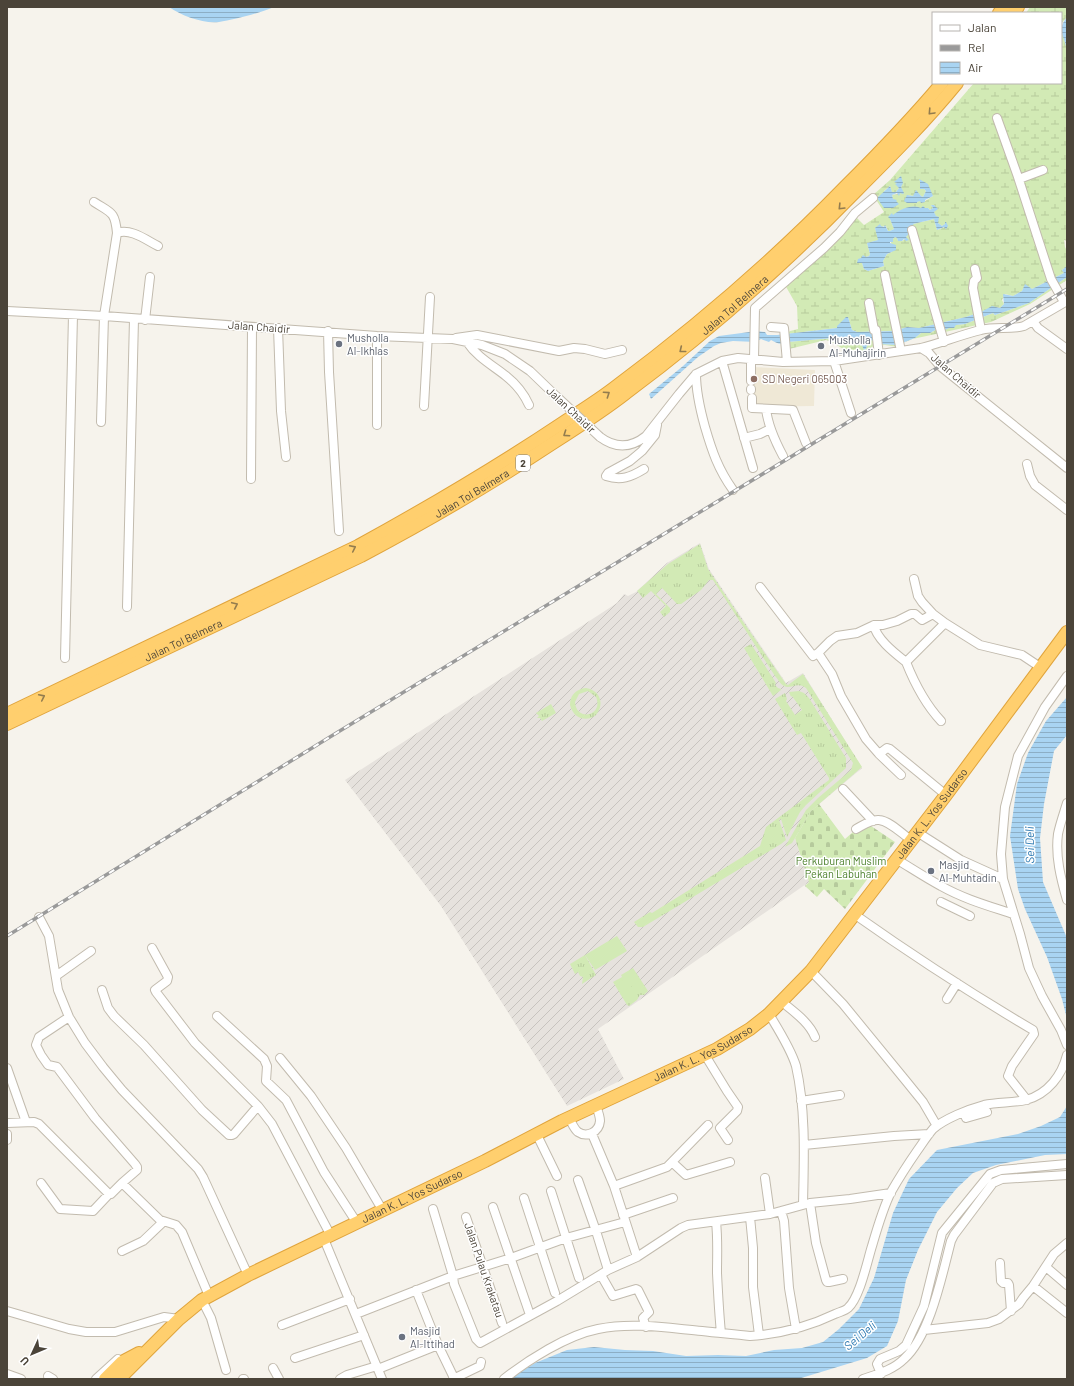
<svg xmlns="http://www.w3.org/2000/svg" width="1074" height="1386" viewBox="0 0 1074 1386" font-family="Barlow,sans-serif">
	<defs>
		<pattern id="industrial-furrows" width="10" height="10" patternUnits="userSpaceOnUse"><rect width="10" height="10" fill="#e6e2dd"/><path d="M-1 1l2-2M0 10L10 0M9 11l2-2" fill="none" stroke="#c7c3be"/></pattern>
		<pattern id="grass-tufts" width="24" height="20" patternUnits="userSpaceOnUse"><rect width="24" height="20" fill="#d2eab5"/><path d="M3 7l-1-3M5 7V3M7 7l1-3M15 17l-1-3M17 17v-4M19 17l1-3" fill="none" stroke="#b6ca9c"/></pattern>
		<pattern id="wetland-marsh" width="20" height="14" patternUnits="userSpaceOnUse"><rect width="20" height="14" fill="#d2eab5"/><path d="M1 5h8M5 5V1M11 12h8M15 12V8" fill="none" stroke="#b6ca9c"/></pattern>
		<pattern id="cemetery-stones" width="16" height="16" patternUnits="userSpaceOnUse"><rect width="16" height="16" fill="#d2eab5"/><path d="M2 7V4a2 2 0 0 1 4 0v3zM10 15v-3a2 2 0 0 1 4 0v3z" fill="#b6ca9c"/></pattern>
		<pattern id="water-rules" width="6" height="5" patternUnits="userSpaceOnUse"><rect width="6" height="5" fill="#a9d4f2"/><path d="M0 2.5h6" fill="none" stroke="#8caec5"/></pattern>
	</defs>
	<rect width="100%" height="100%" fill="#f6f3ec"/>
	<path fill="url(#industrial-furrows)" d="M700 543 709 569 786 683 803 673 862 768 811 811 795 838 809 882 598 1029 624 1079 567 1106 441 906 345 780 617 603 624 594 628 596 636 592 667 563Z"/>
	<path fill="#efe8d6" d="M751 367 815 370 814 406 753 407Z"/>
	<path fill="url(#grass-tufts)" fill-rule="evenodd" d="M700 544 708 569 744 623 786 684 788 685 803 674 862 767 811 811 792 843 785 847 806 810 818 798 851 770 853 763 806 688C797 681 790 690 784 686 780 684 778 679 775 676L713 580H709L701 590 681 604H677L662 588 656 594 670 608V612L664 617 660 612 666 606 651 591 643 598 637 591 668 564Z
		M751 644 776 683 775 685 778 688 781 689V690L773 696 744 648Z
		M586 688C600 690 605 704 596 715 586 723 573 718 570 705 570 695 576 689 586 688ZM588 691 596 697C604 716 576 722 575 702L579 694Z
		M799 691 804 693 809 698 846 758V768L806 805 800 812 787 837 781 819 779 820 786 840 781 844 643 927H638L634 922 650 912 652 913 760 846 766 827 829 780V778L801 733 797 735 775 699 785 693 787 699 786 701 795 715 802 710 792 696 791 697 789 692Z
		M551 704 556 713 542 721 540 718H537L539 716 536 713Z
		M585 955 596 975 582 984 583 977 580 976 578 972 575 974 570 964Z
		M633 968 648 991 644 995H640L637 1000 629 1006 627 1005 613 982 622 977 621 975Z"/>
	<path fill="url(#wetland-marsh)" fill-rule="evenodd" d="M1030 7H1067V17L1061 24V13H1026Z
		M1061 32 1064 37 1066 46 1067 45V241L1064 240 1065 247 1067 251V266L1062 270 1064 273 1032 289 1024 287 1022 291 1013 296 1005 294 1002 300 1004 304 1000 308 997 307 989 309 966 317 919 328 907 327 895 331 857 332 852 330 848 317 837 328 787 334 790 331 798 329 797 306 785 285 855 216 864 225 884 212 873 195 890 180 974 83H1061ZM901 178C902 185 902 188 898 194L892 195 893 199 884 191 890 186 892 193 896 192 899 188 896 182ZM920 181 933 196 922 203 921 200 917 202 907 195 913 196 918 193 921 196 923 197 926 191 924 189H920ZM931 205H934L936 208 934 212 938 223 942 226 945 224 946 229 945 227 937 230 934 219 913 224 906 237 907 238 902 241H898L897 238 895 237 891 241 892 252 887 254 883 261 884 266 868 271 864 269 862 263H859L861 258 869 256 870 254 867 243 879 240 875 228 886 226 888 231H890L894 229 890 219C893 215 894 216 897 213 907 205 917 209 928 208L930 210 933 208Z
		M1067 277V280L1030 304 991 322 908 340 898 347 885 345 874 346 864 351 848 352 832 342 826 340 789 349 787 342 833 338 835 336 846 339 850 337 856 340H860L866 349 868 341 870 340H875L881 344 898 345 915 338 921 333H930L937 329H946L956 325 965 324 993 313 995 315 1029 303Z"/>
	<path fill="url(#cemetery-stones)" d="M819 804 845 839 853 832 871 826 895 842 845 909 824 889 817 897 805 886 809 882 795 838 811 811Z"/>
	<path fill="#d2eab5" d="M617 936 627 951 595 970 585 955Z
		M634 973 639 982 621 993 616 984Z"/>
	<path fill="url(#water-rules)" d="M169 7H274C260 13 234 20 219 22 204 24 182 16 169 7Z
		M1067 17V45L1066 46C1062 32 1058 29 1067 17Z
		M901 176 903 183 901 187 904 193 903 194 900 193 899 196 897 193 892 195 893 199 897 200 896 201 899 204 893 208H884L877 198 890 186 892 192H896L899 188 895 184 897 183 894 182Z
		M919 179 928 184 933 196 925 200V202L921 203 920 201 917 202V203H907L904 201 907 195 913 196 916 190 921 196 923 197 926 191 924 189H920V181Z
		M931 205H934L938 209 934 212 936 216 939 217 938 223 942 226 945 224V222H946L948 226 946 229 944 227 937 230 934 219 913 224 914 227 906 237 909 240 906 241 904 239 902 241H898L897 238 895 237 893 239V242H890V243L896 245V250L887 254 883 261 884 266 868 271 864 269 862 263H857L858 259 861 258 863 255 866 257 869 256 870 254 867 243 878 240 875 228 880 224 881 226 884 227 885 225 888 231H890L894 229 890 219 888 217 892 213 893 215C901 209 911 204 921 208L923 206 925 208H928L930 210 933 208Z
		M1067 266V277L1029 303 995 315 993 313 965 324 956 325 954 328H949L943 331 937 329 930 333H921L915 338 897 345 880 344 875 341 870 340 868 342 866 349 864 350 860 340H856L850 337 846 340 835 336 833 338 787 342C781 345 778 344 771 340L769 342 761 339 756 342 733 341 721 343 714 346 698 357 651 399 649 394 683 366 710 341 719 336 757 331 765 332 767 335H777L829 329 837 328V326L846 317H848L852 330 857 332 895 331 907 327 919 328 966 317 983 311 992 306 1000 308 1004 304 1003 294 1013 296 1022 291 1025 284 1032 289 1064 273 1062 270Z
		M1067 697V735L1054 751 1044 804 1040 838 1043 882 1067 938V1019L1062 999 1047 957 1025 909 1018 889 1010 836 1017 784 1028 753 1046 721Z
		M1067 1106V1154L1045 1155 996 1165 973 1173 957 1188 937 1212 918 1250 906 1280 898 1321 887 1346 867 1358 798 1379H510L535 1363 567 1350 594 1347 625 1350 653 1351 686 1356 718 1355 746 1356 774 1350 802 1348 823 1342 839 1329 859 1309 874 1278 893 1213 909 1179 937 1150 1018 1134 1041 1126 1060 1117Z"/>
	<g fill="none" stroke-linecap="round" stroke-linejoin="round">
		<g stroke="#c2bbae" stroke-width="10">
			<path id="minor" d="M997 118 1018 177 1051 279 1064 302
				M1019 179 1043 170
				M94 202C111 213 115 211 117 233L104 316 101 422
				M912 230 944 342
				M117 233C131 228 146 240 158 246
				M975 269 977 278 974 281 973 288 981 330
				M885 275 901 351
				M869 303 874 330H876L879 355
				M7 311 104 316 377 336 453 339 482 345 505 354 530 371 556 396
				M145 320 150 277
				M1033 321 1038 328 1067 349
				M771 327 784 328 787 362
				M278 328 281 411 286 457
				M328 331 329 372 339 531
				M456 338 477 335 559 351 574 348 585 349 605 354 622 350
				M467 342C477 357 492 365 506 376 516 384 524 394 529 405
				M921 348C941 343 960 335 981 330 995 326 1010 330 1024 326L1067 301
				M754 359 755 308 824 248 840 232 855 213 873 198
				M722 361 753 468
				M834 361 851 413
				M696 374C696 393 700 409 705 427 712 451 718 469 733 490
				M751 381V359
				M751 389V390
				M752 398V408L793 410 806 443
				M424 406 430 297
				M766 409C768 426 775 441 783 456
				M377 425V336
				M600 437C616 449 631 448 646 436L679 394 696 374 722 361 738 358 783 362 834 361 921 348 929 353 940 366 1067 468
				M744 438 760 434 770 429
				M1027 464 1030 476 1035 485 1067 510
				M644 469C631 477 621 481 606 476L608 473 630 461 642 451 655 435 657 425
				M251 479 252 327
				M914 579 918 596 922 602 933 614 945 623 980 645 1022 655 1040 667
				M760 587 813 656 818 653 830 641 837 636 857 633 874 625H883L897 621 911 614H915L922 620 933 614
				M127 607 134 319
				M874 625C876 639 896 654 906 662L945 623
				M818 653 832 674 841 696 866 739 879 754 901 775
				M65 658 73 315
				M906 662C914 682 926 705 941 721
				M1067 676 1045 707 1018 756 1005 807 1001 854 1003 879 1020 934 1029 968 1042 996 1061 1030 1067 1045
				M879 754 887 748 890 749 946 795
				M843 789 873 821
				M1067 803C1064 813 1060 824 1058 834 1055 856 1061 879 1067 900
				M856 829C862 826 871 819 879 820 890 821 902 834 911 840
				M917 832 961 860 1003 879
				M896 859C911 868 926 878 941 886 964 899 989 906 1013 914
				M941 902 970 916
				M854 914C912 955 972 994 1033 1030L1034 1034 1012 1066 1008 1076 1027 1100
				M39 917 49 936 58 990 69 1017 85 1043 103 1067 122 1090 198 1169 203 1177 248 1275
				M152 948 168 977 167 981 155 990 156 992 195 1043 258 1106 272 1124 331 1236
				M811 971 843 1004 906 1081 923 1102 937 1126
				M56 976 91 951
				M102 990 108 1008 114 1016 144 1045 202 1110 229 1135H232L234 1134 258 1106
				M947 999 957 983
				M782 1002C794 1012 809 1022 815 1037
				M769 1014C778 1029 791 1049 796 1066 806 1110 804 1158 803 1204
				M217 1016 264 1059 267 1066 266 1081 286 1100 324 1172 357 1223
				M69 1017 39 1037 36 1045 41 1055 48 1065 57 1067 95 1118 135 1164 137 1167V1170L122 1183
				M705 1055 727 1091 738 1107 737 1111 720 1128 728 1140
				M280 1058 311 1096 346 1148 383 1211
				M7 1068 26 1122
				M801 1101 840 1095
				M964 1112 966 1118 987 1112
				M569 1118C572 1123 574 1129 578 1132 587 1138 599 1132 600 1121 600 1116 598 1111 596 1106
				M7 1123 34 1122 39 1124 108 1193 111 1194 122 1183 160 1220 176 1225 182 1232 209 1296
				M7 1134V1140
				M592 1134 614 1186 637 1257
				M537 1135 557 1176
				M804 1145 894 1136 929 1134
				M673 1163 686 1175 730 1162
				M765 1178 770 1214
				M578 1180 596 1231 608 1270
				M41 1183 60 1209 93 1211 109 1194
				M614 1186 667 1167 708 1125
				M551 1191 579 1278
				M524 1198 555 1293
				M810 1203 816 1243 826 1280 827 1282H829L843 1279
				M493 1207 530 1315
				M433 1209 453 1276 454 1284 476 1339 480 1343 557 1301 608 1270 637 1257 681 1228 688 1225 770 1214 810 1203 850 1199 891 1193
				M781 1211 784 1221 789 1288 796 1329
				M623 1215 673 1198
				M466 1217 502 1323
				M750 1217 753 1248V1287L759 1335
				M716 1222C718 1239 717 1256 717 1273 718 1293 719 1313 721 1333
				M324 1239 382 1379
				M122 1251 143 1241 163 1222
				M1000 1263 1001 1281 1003 1283H1008L1009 1285 1011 1311
				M1046 1267 1067 1285
				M601 1275 613 1296 636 1289 638 1290 649 1312 643 1318 646 1327
				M1033 1286 1067 1313
				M416 1290 438 1345 454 1378
				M202 1300 211 1318 226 1370
				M7 1311 69 1329 86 1332H115L164 1317 179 1319
				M356 1314 453 1276 511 1258 566 1238 625 1222
				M282 1325 350 1299
				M924 1330 988 1323 999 1319 1019 1304 1023 1298 1033 1286 1054 1254 1067 1243
				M295 1358 364 1335
				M273 1368 279 1379
				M378 1369 438 1345
				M7 1374 21 1379
				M881 1374 877 1364 880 1359 899 1351 906 1345 924 1306 942 1233 990 1174 1001 1170 1067 1164
				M48 1376 53 1379
				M96 1379 118 1359
				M243 1379H244
				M340 1379 347 1375 377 1366
				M453 1379 480 1366 481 1362
				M504 1379C528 1360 567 1335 598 1329 632 1322 668 1328 702 1331 718 1333 734 1334 750 1336 780 1334 808 1327 835 1314 839 1312 845 1311 848 1308 860 1297 867 1262 872 1246 877 1229 883 1208 891 1192 899 1178 908 1164 917 1151 922 1144 927 1136 933 1129 944 1119 969 1109 984 1105 998 1102 1013 1103 1026 1100 1048 1094 1062 1075 1067 1055
				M863 1379C878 1374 893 1370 904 1359 930 1336 942 1275 951 1241L954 1235 993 1183 1002 1179 1067 1175"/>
		</g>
		<g stroke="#e0a43c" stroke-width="14">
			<g id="highway">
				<path d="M999 13 1004 7"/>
				<path d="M1013 13 1018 7"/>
				<path d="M7 714 358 546C427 508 495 468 561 424 579 412 597 401 614 388 696 327 773 261 844 188 878 154 911 120 942 83"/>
				<path id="s1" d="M7 724 361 556C427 521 491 484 553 443 578 427 603 411 626 393 708 332 786 263 857 190 891 156 926 121 957 83"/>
				<path d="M105 1379 122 1362 139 1353"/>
				<path id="s2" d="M119 1379 179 1319 202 1300 248 1275 485 1161 562 1121 717 1049 750 1029 769 1014 811 971 946 795 1067 632"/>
			</g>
		</g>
		<use href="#minor" stroke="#fff" stroke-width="8"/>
		<use href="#highway" stroke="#ffcf6e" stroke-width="12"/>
		<g stroke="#9a9a9a" stroke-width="3.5">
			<path id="rail" d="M7 936 338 732 1067 289"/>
		</g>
		<use href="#rail" stroke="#fff" stroke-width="2" stroke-dasharray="6" stroke-linecap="butt"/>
		<g stroke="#c2bbae" stroke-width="10" stroke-linecap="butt">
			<path id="minor-bridge" d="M556 396 600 437"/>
		</g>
		<use href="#minor-bridge" stroke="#fff" stroke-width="8"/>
	</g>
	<defs><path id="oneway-chevron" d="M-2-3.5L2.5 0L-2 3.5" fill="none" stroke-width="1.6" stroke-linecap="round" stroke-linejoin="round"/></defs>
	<g stroke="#937c4e">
		<use href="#oneway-chevron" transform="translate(931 112) rotate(133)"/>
		<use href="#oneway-chevron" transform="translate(841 207) rotate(134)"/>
		<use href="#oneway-chevron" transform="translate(682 350) rotate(141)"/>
		<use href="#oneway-chevron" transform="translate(607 394) rotate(-34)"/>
		<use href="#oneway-chevron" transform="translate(566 434) rotate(146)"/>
		<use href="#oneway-chevron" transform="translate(353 548) rotate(-26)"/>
		<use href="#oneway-chevron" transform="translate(235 605) rotate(-25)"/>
		<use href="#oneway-chevron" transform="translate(42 697) rotate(-26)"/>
	</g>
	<g fill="#6b7280" stroke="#fff" stroke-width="1.5">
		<circle cx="339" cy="344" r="4"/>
		<circle cx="821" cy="346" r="4"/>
		<circle cx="931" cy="871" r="4"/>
		<circle cx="402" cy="1337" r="4"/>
	</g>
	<circle fill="#8d6e63" stroke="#fff" stroke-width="1.5" cx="754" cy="379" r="4"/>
	<g text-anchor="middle" stroke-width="3" stroke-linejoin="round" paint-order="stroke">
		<rect fill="#fff" stroke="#817c74" stroke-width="1" x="516" y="455" width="14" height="16" rx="3"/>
		<g font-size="10" font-weight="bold" fill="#4b4439">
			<text x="523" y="467">2</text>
		</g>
		<g font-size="11" fill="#4b4439" stroke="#fff">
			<text dy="4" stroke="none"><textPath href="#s1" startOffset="843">Jalan Tol Belmera</textPath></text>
			<text transform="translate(259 327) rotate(4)" y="4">Jalan Chaidir</text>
			<text transform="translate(956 376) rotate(41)" y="4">Jalan Chaidir</text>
			<text transform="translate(571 410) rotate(43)" y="4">Jalan Chaidir</text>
			<text dy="4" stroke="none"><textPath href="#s1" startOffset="519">Jalan Tol Belmera</textPath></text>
			<text dy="4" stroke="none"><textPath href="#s1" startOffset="195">Jalan Tol Belmera</textPath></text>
			<text dy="4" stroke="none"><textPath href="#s2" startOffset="1009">Jalan K. L. Yos Sudarso</textPath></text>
			<text dy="4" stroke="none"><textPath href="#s2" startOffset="673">Jalan K. L. Yos Sudarso</textPath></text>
			<text dy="4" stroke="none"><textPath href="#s2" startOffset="349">Jalan K. L. Yos Sudarso</textPath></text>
			<text transform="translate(484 1270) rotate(71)" y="4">Jalan Pulau Krakatau</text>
		</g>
		<g font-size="11" fill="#5b616d" stroke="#fff" text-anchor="start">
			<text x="347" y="342">Musholla<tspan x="347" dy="13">Al-Ikhlas</tspan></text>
			<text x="829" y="344">Musholla<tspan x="829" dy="13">Al-Muhajirin</tspan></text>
			<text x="939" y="869">Masjid<tspan x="939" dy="13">Al-Muhtadin</tspan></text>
			<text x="410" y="1335">Masjid<tspan x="410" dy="13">Al-Ittihad</tspan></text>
		</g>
		<g font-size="11" fill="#785e54" stroke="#fff" text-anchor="start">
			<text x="762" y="383">SD Negeri 065003</text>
		</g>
		<g font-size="11" fill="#4a7f2a" stroke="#fff">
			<text x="841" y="865">Perkuburan Muslim<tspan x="841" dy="13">Pekan Labuhan</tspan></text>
		</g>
		<g font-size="12" font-style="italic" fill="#2e7ab2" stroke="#fff">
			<text transform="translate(1030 845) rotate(-91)" y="4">Sei Deli</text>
			<text transform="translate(860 1336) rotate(-40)" y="4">Sei Deli</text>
		</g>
	</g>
	<rect width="1074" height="1386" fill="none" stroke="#4b4439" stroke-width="16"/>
	<rect x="932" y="12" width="130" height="72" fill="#ffffff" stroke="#b7b4b0"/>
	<rect x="940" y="25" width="20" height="6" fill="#ffffff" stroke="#b7b4b0"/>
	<text x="968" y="32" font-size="12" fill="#4b4439">Jalan</text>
	<rect x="940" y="45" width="20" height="6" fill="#9a9a9a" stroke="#b7b4b0"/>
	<text x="968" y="52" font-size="12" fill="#4b4439">Rel</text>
	<rect x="940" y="62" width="20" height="12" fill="url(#water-rules)" stroke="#b7b4b0"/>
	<text x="968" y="72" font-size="12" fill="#4b4439">Air</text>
	<g transform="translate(32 1354) rotate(226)" stroke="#ffffff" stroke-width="3" paint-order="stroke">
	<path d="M0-3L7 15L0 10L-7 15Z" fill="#4b4439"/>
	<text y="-6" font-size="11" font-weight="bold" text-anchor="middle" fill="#4b4439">U</text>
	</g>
</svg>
